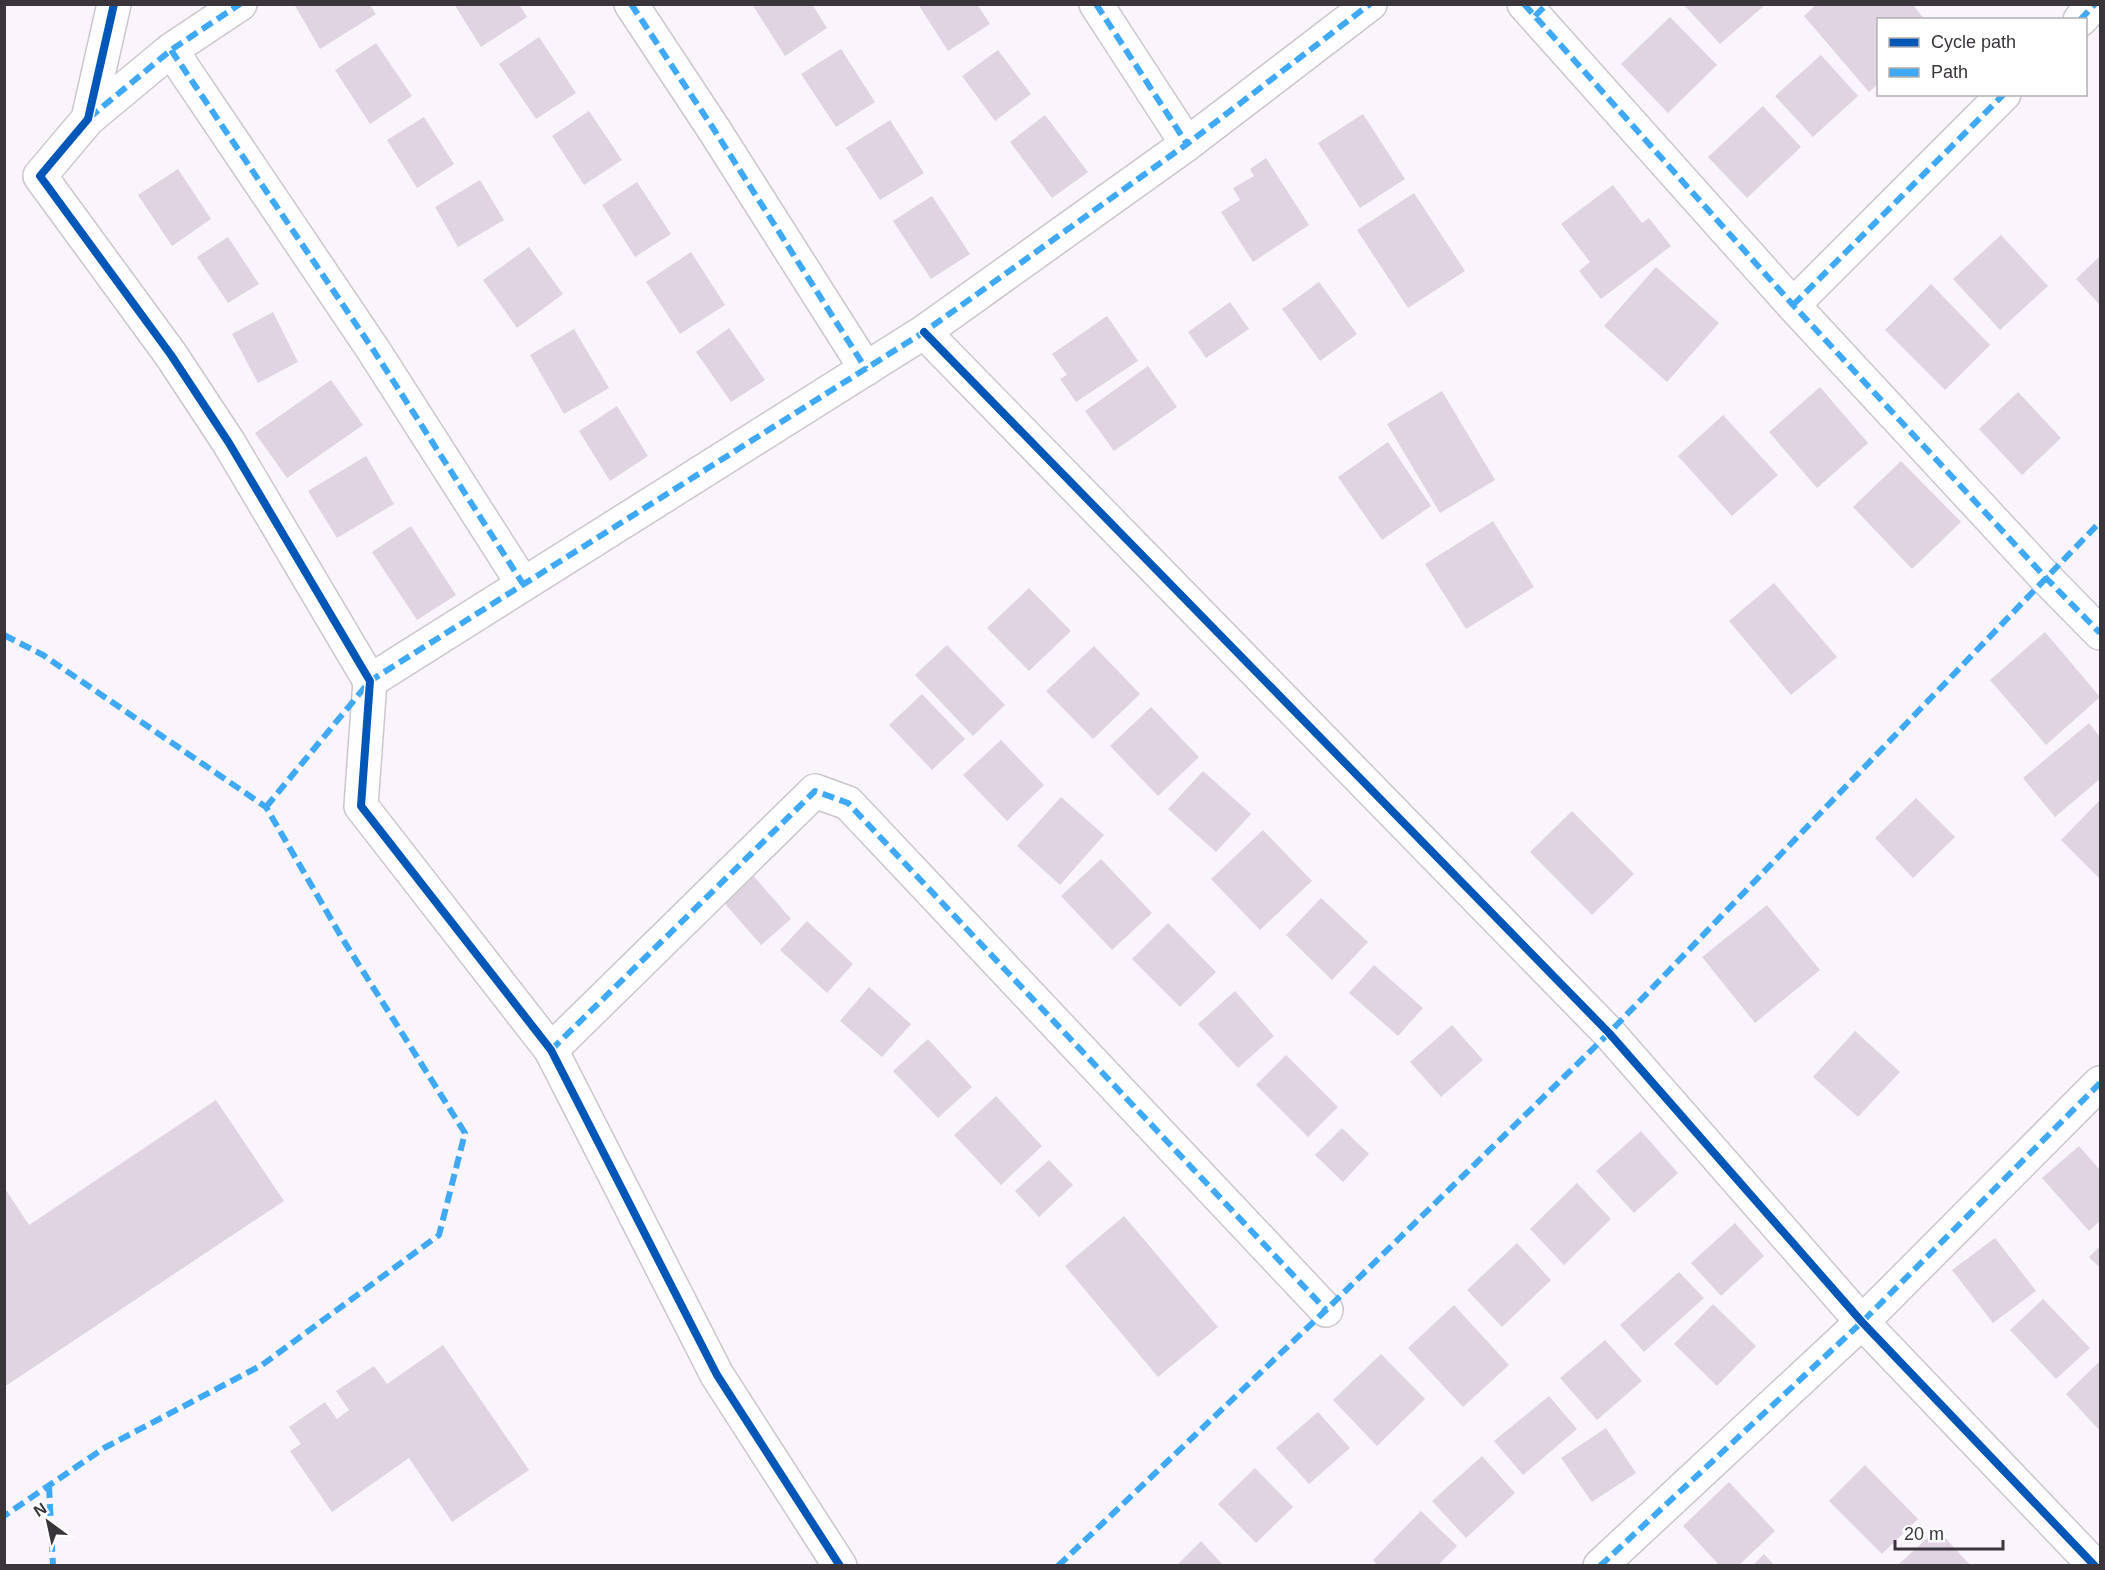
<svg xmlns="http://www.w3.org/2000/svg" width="2105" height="1570" viewBox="0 0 2105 1570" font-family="Arial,sans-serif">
	<rect width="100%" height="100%" fill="#faf4fc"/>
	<path fill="#e0d4e3" d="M294 4H369L376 14 320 49Z
		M454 4H519L527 17 481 47Z
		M752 4H812L827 28 785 56Z
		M918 4H977L990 24 948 51Z
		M1817 4H1912L1925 20H1878V84L1869 92 1804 16Z
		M1684 5H1765L1720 44Z
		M1670 17 1717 65 1668 113 1621 64Z
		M539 37 576 93 536 119 499 64Z
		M376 43 412 96 370 124 335 70Z
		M841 49 875 102 836 127 801 74Z
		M998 50 1031 94 995 121 962 76Z
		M1821 55 1858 96 1813 137 1775 96Z
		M1763 106 1801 147 1747 198 1708 157Z
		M589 111 622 160 584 185 552 136Z
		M1363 114 1405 179 1360 208 1318 143Z
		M1045 115 1088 172 1052 198 1010 142Z
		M424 117 454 164 417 188 387 140Z
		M890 120 924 173 880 200 846 148Z
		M1266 158 1309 225 1253 262 1221 212 1240 200 1233 188 1254 176 1250 169Z
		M178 169 211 219 172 246 138 195Z
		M480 180 504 220 458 247 435 207Z
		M637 182 671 234 635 257 602 205Z
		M1613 185 1642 223 1649 218 1671 246 1601 299 1579 271 1590 262 1561 224Z
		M1414 193 1465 271 1408 308 1357 230Z
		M932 196 970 254 931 279 893 221Z
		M2001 235 2048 286 2000 330 1953 279Z
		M228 237 259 284 228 303 197 257Z
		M529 247 563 294 517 328 483 280Z
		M691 252 725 305 680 334 646 282Z
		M2100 256V305L2076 279Z
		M1656 267 1719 323 1667 382 1604 326Z
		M1319 282 1357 334 1320 361 1282 309Z
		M1931 284 1990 345 1945 390 1885 330Z
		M1230 302 1249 329 1206 358 1188 332Z
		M273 312 298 362 258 383 232 334Z
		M1107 316 1138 361 1076 402 1060 379 1067 375 1052 354Z
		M729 328 765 380 731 402 696 352Z
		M574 329 609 388 564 414 530 355Z
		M1148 366 1177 407 1114 451 1085 411Z
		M331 380 363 425 287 478 255 433Z
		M1820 387 1868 443 1817 488 1769 432Z
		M1442 391 1495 480 1440 513 1387 424Z
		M2018 392 2061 438 2022 475 1979 429Z
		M617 406 648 456 610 481 579 431Z
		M1723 415 1778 475 1732 516 1678 456Z
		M1388 442 1431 506 1382 540 1338 477Z
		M366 456 394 504 337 538 308 491Z
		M1901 461 1961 522 1912 569 1853 507Z
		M1493 521 1534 587 1466 629 1425 564Z
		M411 526 456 595 417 620 372 552Z
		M1774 583 1837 657 1791 695 1729 621Z
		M1029 588 1071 631 1029 671 987 628Z
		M2045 632 2100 697 2046 745 1990 680Z
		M947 645 1005 705 973 736 915 675Z
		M1094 646 1140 694 1093 739 1046 691Z
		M922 694 965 739 932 770 889 725Z
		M1151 707 1199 757 1158 796 1110 746Z
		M2089 723 2100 737V779L2055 817 2023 778Z
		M1001 740 1044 785 1007 821 963 775Z
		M1203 771 1251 814 1216 852 1168 809Z
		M1061 797 1104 835 1060 885 1017 846Z
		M1916 798 1955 837 1913 878 1875 838Z
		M2100 800V879L2061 840Z
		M1572 811 1634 874 1592 915 1530 852Z
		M1263 830 1312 881 1260 930 1211 879Z
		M1101 859 1152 913 1112 950 1061 896Z
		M750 872 791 919 761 945 720 898Z
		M1321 898 1368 942 1332 980 1286 935Z
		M1767 905 1820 970 1755 1023 1702 957Z
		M807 921 853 964 827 993 780 950Z
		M1168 923 1216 972 1180 1007 1132 959Z
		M1374 965 1423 1008 1398 1036 1349 993Z
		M869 987 911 1024 882 1057 840 1021Z
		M1235 991 1274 1036 1238 1068 1198 1024Z
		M1452 1025 1483 1060 1441 1097 1410 1062Z
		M1855 1031 1900 1072 1858 1117 1813 1077Z
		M928 1039 972 1087 938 1118 893 1071Z
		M1286 1055 1338 1107 1308 1137 1256 1085Z
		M996 1096 1042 1146 1001 1185 954 1135Z
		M216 1100 284 1201 4 1387V1187L29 1225Z
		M1342 1128 1369 1154 1343 1182 1315 1155Z
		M1641 1131 1678 1173 1634 1213 1596 1171Z
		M2079 1146 2100 1170V1221L2089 1231 2042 1178Z
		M1049 1160 1073 1185 1039 1217 1015 1191Z
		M1577 1183 1611 1219 1564 1265 1530 1229Z
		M1124 1216 1218 1327 1158 1377 1065 1266Z
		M1735 1223 1764 1256 1721 1296 1691 1263Z
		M1995 1238 2036 1291 1993 1323 1952 1270Z
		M1517 1243 1551 1280 1502 1327 1467 1290Z
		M2100 1246V1268L2089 1257Z
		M1679 1272 1704 1298 1644 1352 1620 1325Z
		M2043 1299 2090 1348 2056 1379 2010 1330Z
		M1713 1304 1756 1346 1717 1386 1674 1344Z
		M1454 1305 1509 1365 1463 1407 1408 1348Z
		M1605 1340 1642 1381 1597 1420 1560 1378Z
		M443 1345 529 1470 452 1522 409 1458 332 1512 290 1451 301 1444 289 1427 325 1402 337 1419 349 1410 336 1391 374 1366 387 1384Z
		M1381 1354 1425 1399 1377 1446 1333 1400Z
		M2100 1361V1431L2066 1394Z
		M1549 1396 1577 1429 1523 1475 1494 1441Z
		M1318 1412 1350 1448 1309 1484 1276 1448Z
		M1606 1428 1636 1473 1592 1502 1561 1458Z
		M1482 1456 1515 1493 1466 1538 1432 1501Z
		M1865 1465 1918 1519 1882 1554 1829 1501Z
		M1255 1468 1293 1507 1256 1543 1218 1504Z
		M1729 1482 1775 1531 1738 1566H1720L1683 1526Z
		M1421 1511 1457 1546 1437 1566H1378L1373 1560Z
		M1937 1529 1971 1566H1897Z
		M1201 1541 1224 1566H1176Z
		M1764 1554 1775 1566H1752Z"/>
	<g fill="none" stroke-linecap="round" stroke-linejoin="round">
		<g stroke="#cbc7cd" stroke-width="36">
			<path id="street" d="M114 4 88 119 40 176 171 355 229 443 370 681 924 332 1187 144 1370 4
				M631 4 713 128 866 369
				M1096 4 1187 144
				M1524 4 1793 305 2046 578 2100 633
				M2080 20 2095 4
				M171 50 374 351 523 584
				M88 119 171 50 240 4
				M1793 305 2004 94
				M924 332 1609 1033 1862 1322 2095 1566
				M551 1050 815 791 848 803 1326 1310
				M1600 1566 1862 1322 2100 1083"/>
		</g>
		<g stroke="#cbc7cd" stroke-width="36">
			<path id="secondary" d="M370 681 361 806 551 1050 717 1375 840 1566"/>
		</g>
		<use href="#street" stroke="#fefdff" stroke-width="33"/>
		<use href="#secondary" stroke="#fefdff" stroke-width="33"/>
		<path stroke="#3fa9f5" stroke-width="6" stroke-dasharray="12 6" stroke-linecap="butt" d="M631 4 713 128 866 369
			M1096 4 1187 144
			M1524 4 1793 305 2046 578 2100 633
			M1535 16 1547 4
			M2080 20 2095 4
			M171 50 374 351 523 584
			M89 118 171 50 240 4
			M1793 305 2004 94
			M4 635 43 655 266 807 342 938 465 1133 439 1235 262 1365 104 1448 4 1516
			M266 807 370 681 924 332 1187 144 1370 4
			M551 1050 815 791 848 803 1326 1310
			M49 1486 53 1566
			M1058 1566 1326 1310 1609 1033 2100 522
			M1600 1566 1862 1322 2100 1083"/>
		<g stroke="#fff" stroke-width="11">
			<path id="cycleway" d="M114 4 88 119 40 176 171 355 229 443 370 681 361 806 551 1050 717 1375 840 1566
				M924 332 1609 1033 1862 1322 2095 1566"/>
		</g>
		<use href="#cycleway" stroke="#0057b8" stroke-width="8"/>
	</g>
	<rect width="2105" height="1570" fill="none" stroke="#39353b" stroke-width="12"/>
	<rect x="1877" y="18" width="210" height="78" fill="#ffffff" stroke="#b0aeb1" stroke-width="1.5"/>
	<rect x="1889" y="38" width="30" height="9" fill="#0057b8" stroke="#b0aeb1" stroke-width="1.5"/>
	<text x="1931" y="48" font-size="18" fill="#39353b">Cycle path</text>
	<rect x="1889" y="68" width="30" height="9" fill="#3fa9f5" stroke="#b0aeb1" stroke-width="1.5"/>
	<text x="1931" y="78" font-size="18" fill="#39353b">Path</text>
	<g transform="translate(48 1522) rotate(327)" stroke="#ffffff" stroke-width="4.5" paint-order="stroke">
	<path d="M0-4.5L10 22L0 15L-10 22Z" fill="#39353b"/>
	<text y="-9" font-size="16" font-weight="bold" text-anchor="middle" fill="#39353b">N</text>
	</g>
	<path d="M1895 1540v9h108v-9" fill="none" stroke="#39353b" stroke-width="3"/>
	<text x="1904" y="1540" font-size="18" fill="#39353b" stroke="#ffffff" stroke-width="4.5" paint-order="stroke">20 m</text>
</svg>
